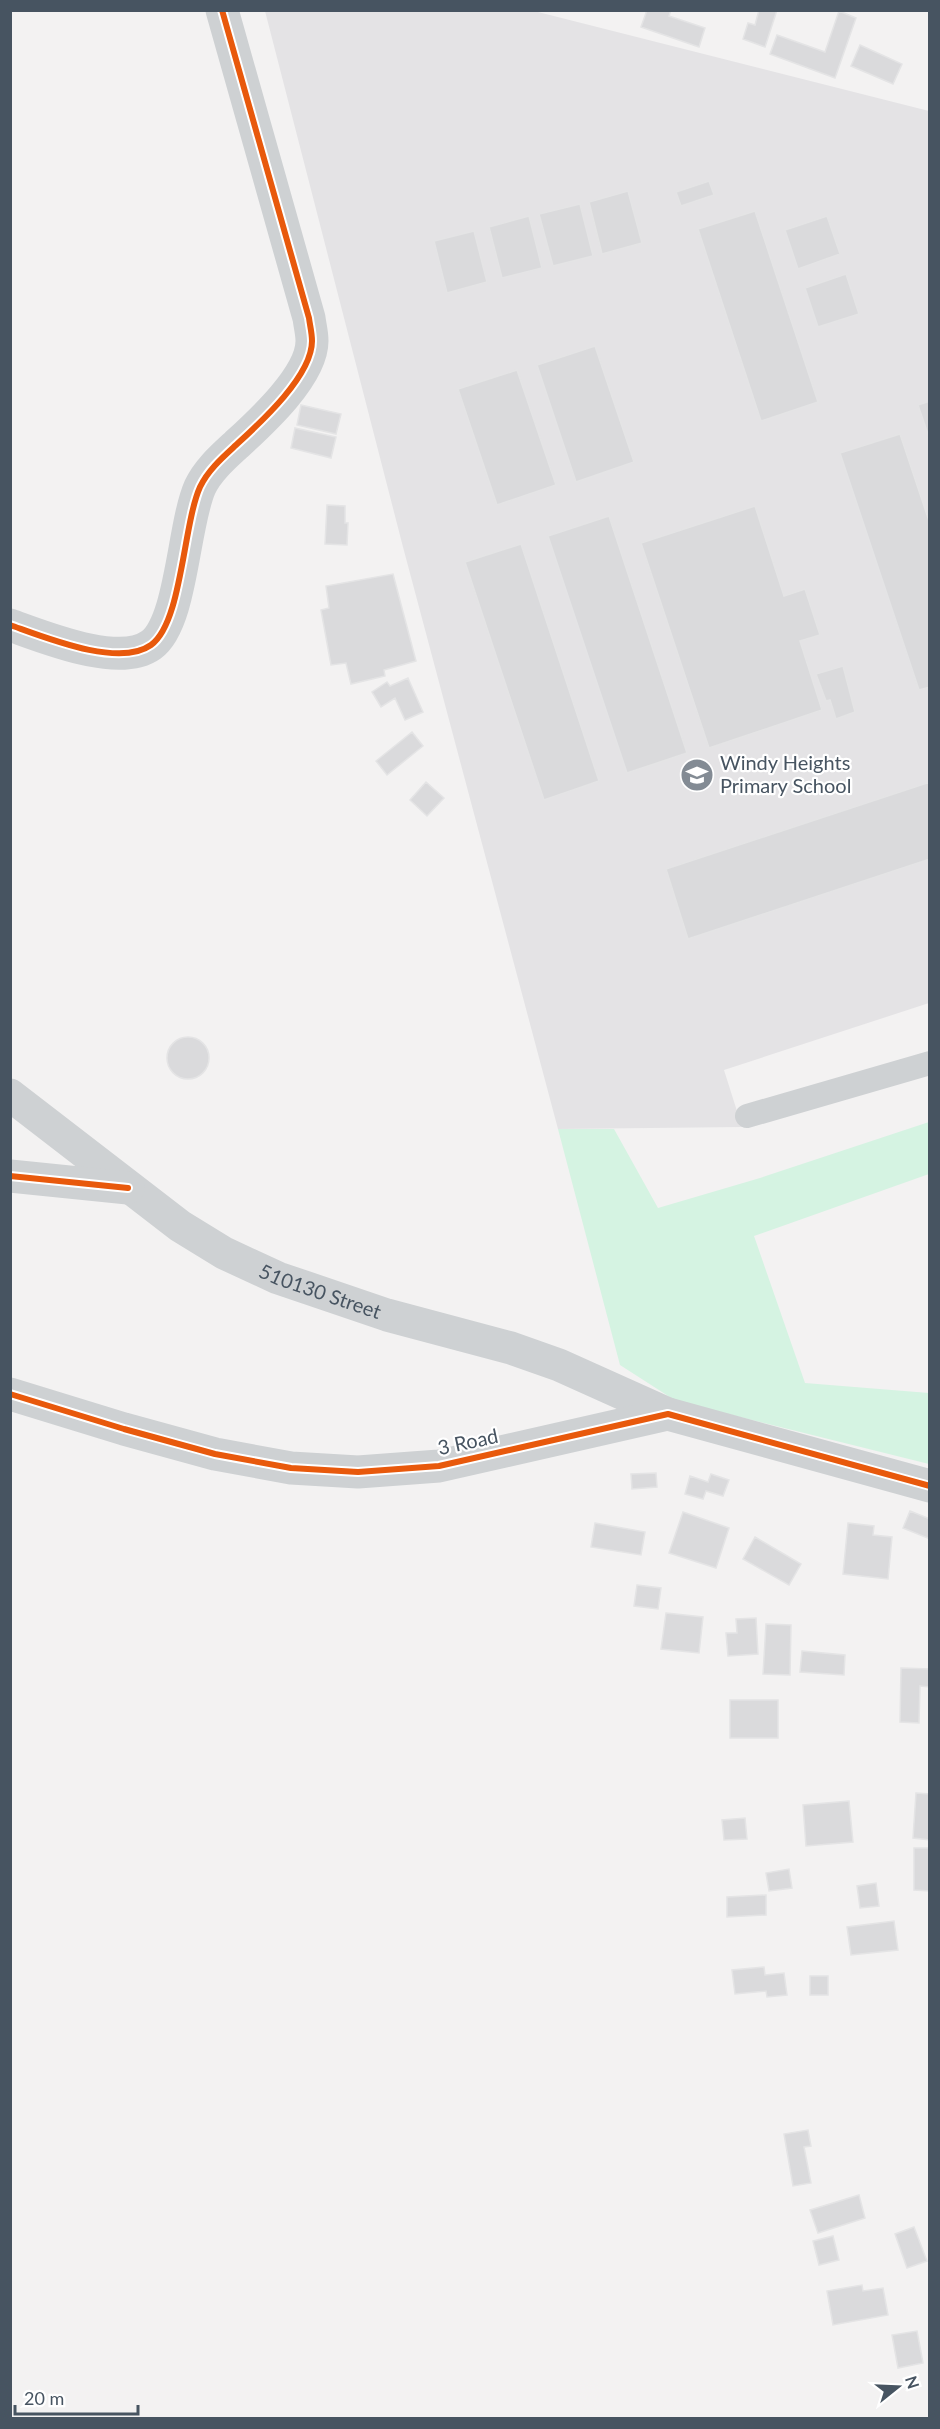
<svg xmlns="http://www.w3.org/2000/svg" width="940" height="2429" viewBox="0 0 940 2429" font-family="Lato,sans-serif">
	<rect width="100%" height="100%" fill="#f3f2f2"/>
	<path fill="#e4e3e5" d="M265 11H534L929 111V1003L724 1070 742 1127 558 1129 403 547Z"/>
	<path fill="#d5f3e2" d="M929 1122V1174L754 1236 805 1383 929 1393V1464L676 1401 620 1365 558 1129H614L658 1208 760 1178Z"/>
	<path fill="#dadadc" stroke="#e4e4e5" stroke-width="1.5" d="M647 10H671L669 16 705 28 699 47 641 27Z
		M759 10H777L765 47 743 39 748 23 755 25Z
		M839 11 856 18 835 78 770 54 777 35 825 52Z
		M860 45 902 64 893 84 851 66Z
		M709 181 714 195 681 206 676 192Z
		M628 191 642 243 602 254 589 202Z
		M580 204 593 256 553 266 539 214Z
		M755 211 818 402 761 421 698 229Z
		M529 216 542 268 502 278 489 227Z
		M827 216 840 254 798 269 785 230Z
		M474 231 487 282 447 293 434 241Z
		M846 274 859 314 818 327 805 288Z
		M595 346 634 462 576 482 537 365Z
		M517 370 556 485 497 505 458 389Z
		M930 401V440L918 405Z
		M301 405 341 414 336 434 297 425Z
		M295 428 336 437 331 458 291 448Z
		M900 434 930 524V687L919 690 840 453Z
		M327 505 345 506V523H348L347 545 325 544Z
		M755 506 784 596 805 589 820 635 800 641 822 710 709 748 641 543Z
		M609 516 687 753 627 773 548 536Z
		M521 544 599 781 544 800 465 562Z
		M393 574 416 661 384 670 385 676 351 684 346 663 331 665 321 610 329 608 326 586Z
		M843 666 855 712 836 719 830 700 826 701 816 674Z
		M408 678 423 712 405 720 395 698 381 707 372 692 387 682 390 686Z
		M412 732 423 746 387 775 376 761Z
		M426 782 444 798 427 816 410 800Z
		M930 782V859L688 939 666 869Z
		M167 1058a21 21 0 1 1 42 0a21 21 0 1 1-42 0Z
		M656 1473 657 1487 632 1489 631 1474Z
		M711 1474 729 1480 723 1496 706 1491 703 1499 685 1494 690 1476 708 1482Z
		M910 1511 930 1519V1539L903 1528Z
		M683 1512 729 1528 716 1568 669 1553Z
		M595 1523 645 1532 641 1555 591 1547Z
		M848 1523 874 1526 873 1535 892 1537 888 1579 843 1574Z
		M755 1537 801 1564 789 1585 743 1559Z
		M637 1585 661 1588 658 1609 634 1606Z
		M666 1613 703 1617 699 1653 661 1649Z
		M756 1618 758 1654 728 1656 726 1633H737L736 1619Z
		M766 1624 791 1625 790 1675 763 1674Z
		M802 1651 845 1655 844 1675 800 1672Z
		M901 1668 930 1669V1687L920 1686 919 1723 900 1722Z
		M730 1700H778V1738H730Z
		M916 1793 930 1794V1840L913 1838Z
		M849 1801 853 1842 806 1846 803 1805Z
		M745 1818 747 1839 724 1840 722 1820Z
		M914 1848H930V1891L914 1890Z
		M789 1869 792 1888 769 1891 766 1873Z
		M876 1883 879 1906 860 1908 857 1886Z
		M766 1895V1915L727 1917V1897Z
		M894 1921 898 1950 851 1955 847 1927Z
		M764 1967 765 1975 784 1973 787 1995 767 1997 766 1991 735 1994 732 1970Z
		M810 1976H828V1995H810Z
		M808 2130 811 2146 804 2147 811 2183 793 2186 784 2134Z
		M859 2195 865 2218 818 2233 810 2210Z
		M914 2227 927 2261 907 2268 895 2234Z
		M833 2236 839 2260 819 2265 813 2241Z
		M862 2285 863 2291 883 2288 888 2315 833 2325 827 2291Z
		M917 2331 923 2363 898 2368 892 2335Z"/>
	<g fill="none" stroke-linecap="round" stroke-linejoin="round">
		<path stroke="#ced1d3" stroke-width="24" d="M747 1116 930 1063"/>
		<g stroke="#ced1d3" stroke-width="33">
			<path d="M10 625C44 637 119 668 151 645 182 623 183 525 200 487 208 470 223 457 236 445 260 423 312 376 312 341 312 333 310 326 309 318L222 10"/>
			<path id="s1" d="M10 1095 180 1226 224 1253 278 1278 387 1315 511 1348 559 1365 668 1414"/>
			<path d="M10 1176 128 1188"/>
			<path d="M10 1394 124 1429 215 1454 291 1468 358 1472 439 1466 668 1414 930 1486"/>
		</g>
		<g stroke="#fff" stroke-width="10">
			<path id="cycleway" d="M10 625C44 637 119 668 151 645 182 623 183 525 200 487 208 470 223 457 236 445 260 423 312 376 312 341 312 333 310 326 309 318L222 10
				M10 1176 128 1188
				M10 1394 124 1429 215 1454 291 1468 358 1472 439 1466 668 1414 930 1486"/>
		</g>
		<use href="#cycleway" stroke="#e8590c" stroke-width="6"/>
	</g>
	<defs>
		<g id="school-disc" transform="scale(1.725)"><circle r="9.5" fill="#838b94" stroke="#fff"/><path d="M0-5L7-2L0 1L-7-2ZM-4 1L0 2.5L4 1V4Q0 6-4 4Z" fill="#fff"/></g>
	</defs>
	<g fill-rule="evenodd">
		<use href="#school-disc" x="697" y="775"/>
	</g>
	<g text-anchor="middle" stroke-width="4.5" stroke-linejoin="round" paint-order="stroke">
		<g font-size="20" fill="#475461" stroke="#fff" text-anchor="start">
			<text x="720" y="770">Windy Heights<tspan x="720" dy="23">Primary School</tspan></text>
		</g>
		<g font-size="20" fill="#475461" stroke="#fff">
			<text dy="7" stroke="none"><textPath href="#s1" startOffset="370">510130 Street</textPath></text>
			<text transform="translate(468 1442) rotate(-12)" y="7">3 Road</text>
		</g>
	</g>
	<rect width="940" height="2429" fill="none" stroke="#475461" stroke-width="24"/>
	<g transform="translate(898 2387) rotate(72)" stroke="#ffffff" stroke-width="4.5" paint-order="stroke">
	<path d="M0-4.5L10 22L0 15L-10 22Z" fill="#475461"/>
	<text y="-9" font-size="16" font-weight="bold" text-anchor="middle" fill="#475461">N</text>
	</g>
	<path d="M15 2405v9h123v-9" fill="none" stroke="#475461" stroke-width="3"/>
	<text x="24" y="2405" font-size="18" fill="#475461" stroke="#ffffff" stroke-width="4.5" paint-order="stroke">20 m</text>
</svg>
